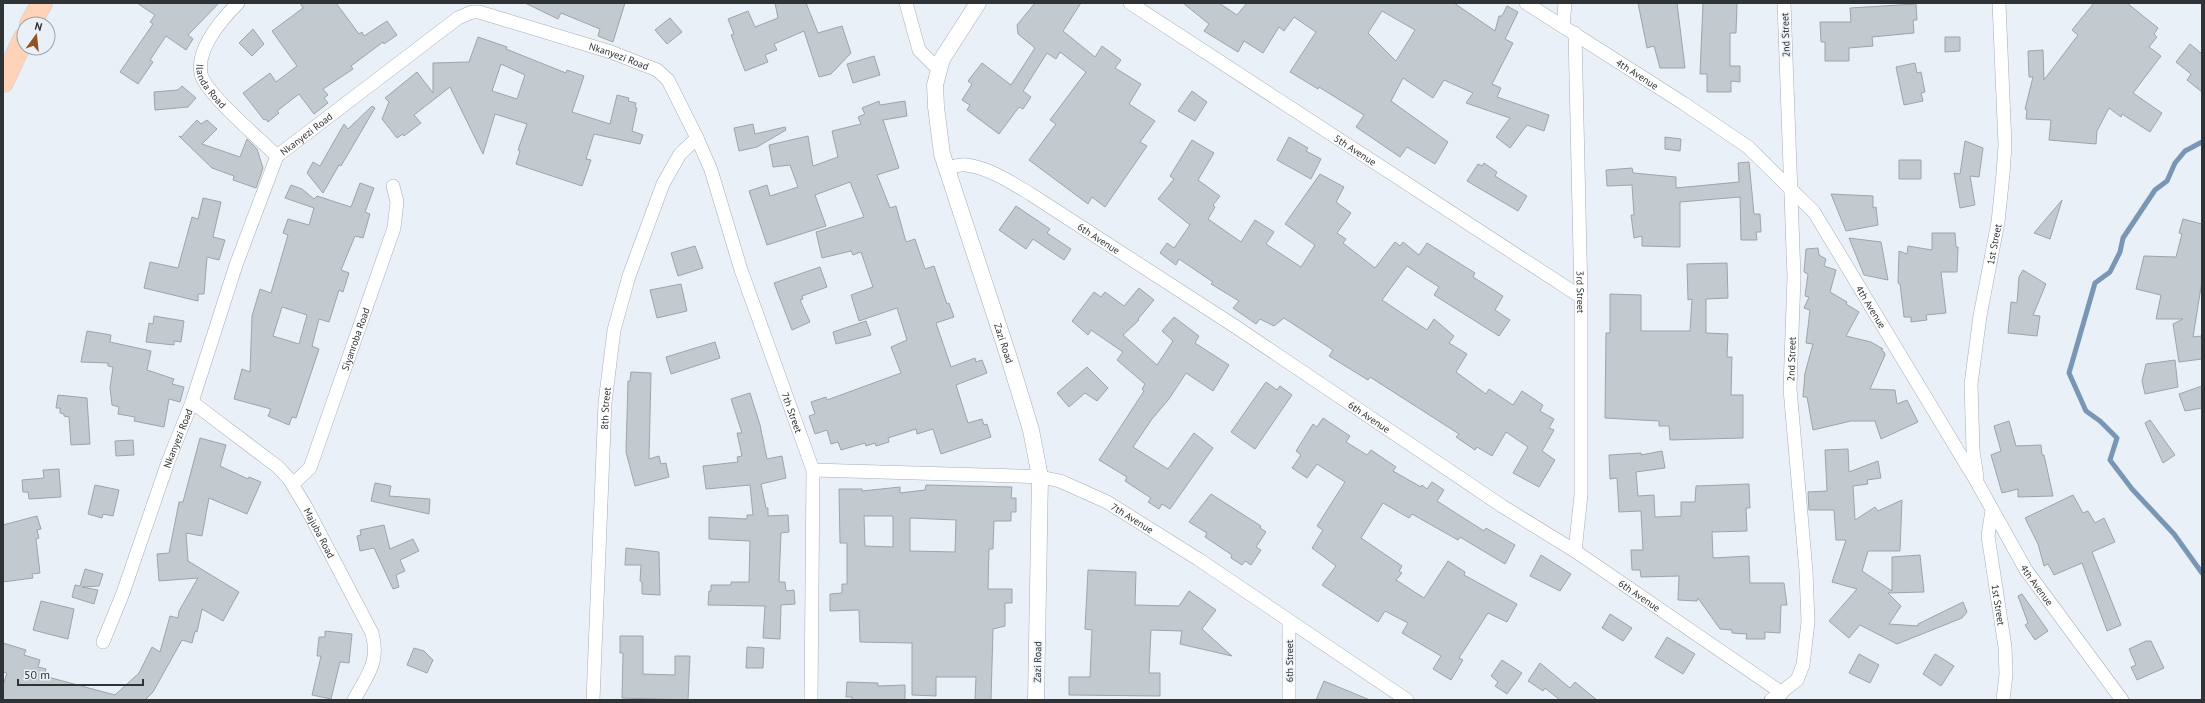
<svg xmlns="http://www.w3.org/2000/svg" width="2205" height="703" viewBox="0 0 2205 703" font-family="'PT Sans',sans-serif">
	<rect width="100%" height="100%" fill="#e9f0f7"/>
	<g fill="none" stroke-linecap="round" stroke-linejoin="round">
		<path stroke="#7997b4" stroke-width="5" d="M2202 142 2185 151 2175 163 2167 181 2155 190 2123 238 2120 252 2110 272 2095 283 2069 373 2086 411 2100 421 2117 438 2110 460 2132 489 2174 534 2202 573"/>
	</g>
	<path fill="#c2c9cf" stroke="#9ea4aa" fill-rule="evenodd" d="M137 3H219L188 35 193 39 186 50 166 36 150 60 153 62 138 84 120 72 153 24 150 22 155 15Z
		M300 3H336L359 34 362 32 364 36 387 21 397 35 384 44 383 42 351 66 353 69 323 89 328 95 324 98 328 103 314 114 299 94 277 111 279 113 268 122 266 119 264 120 243 93 270 73 276 82 297 66 272 31 303 8Z
		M525 3H625L613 42 598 36 600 29 561 13 558 19Z
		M775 3H806L818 33 842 26 851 53 831 74 819 77 804 31 774 44 777 50 765 55 768 62 745 71 731 35 734 34 728 19 748 11 755 27 778 18Z
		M1035 3H1081L1063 31 1095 57 1102 46 1121 60 1115 68 1141 84 1129 104 1155 121 1140 142 1147 146 1105 207 1092 197 1088 204 1029 160 1056 124 1050 120 1086 72 1060 52 1056 59 1047 53 1023 91 1031 97 1023 109 1019 107 999 134 967 110 970 105 962 100 972 84 968 81 982 63 1011 85 1035 48 1018 34 1017 25Z
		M1183 3H1219L1237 15 1247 3H1454L1495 31 1499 16H1502L1507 6 1518 12 1505 39 1513 43 1492 84 1501 88 1497 97 1549 115 1544 131 1527 125 1510 148 1496 137 1510 118 1466 103 1473 93 1444 80 1433 98 1403 78 1391 101 1448 142 1435 164 1407 147 1400 157 1356 127 1364 115 1319 87 1318 89 1290 72 1316 32 1294 17 1284 31 1279 27 1263 53 1244 41 1238 52 1204 31 1209 24ZM1382 11 1415 30 1396 61 1368 33Z
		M1638 3H1677L1685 68H1660L1654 46 1647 48Z
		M1703 3H1737L1736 33H1730V66H1740V82L1731 81V92H1707V74H1700Z
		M2094 3H2127L2158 28 2154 34 2157 37 2149 47 2161 56 2133 93 2162 113 2150 132 2122 114 2121 117 2109 108 2097 131 2096 144 2049 140 2051 120 2026 119 2027 110 2025 109 2033 77H2029L2028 51 2043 50 2044 80 2078 35 2072 30Z
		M1916 4 1917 20H1913L1914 33 1872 37 1873 46 1849 48V61H1825V42H1821L1820 22H1851L1850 8Z
		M670 18 682 32 667 44 655 30Z
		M253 29 264 44 252 56 239 43Z
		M478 37 507 47 506 49 566 73 567 70 584 76 572 112 610 124 617 95 629 98 628 101 636 103 635 107 637 108 632 131 643 135 640 144 594 134 586 159 591 160 582 186 516 164 520 151 518 150 527 124 495 114 483 154 450 87 414 115 421 123 404 136 403 134 397 138 382 119 389 102 385 98 417 72 433 93V63L469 62ZM501 64 525 75 517 99 492 91Z
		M1945 37H1960V51L1945 52Z
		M2190 44 2202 54V92L2187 80 2191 74 2176 62Z
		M874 56 880 75 853 83 847 64Z
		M1915 63 1917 73 1921 72 1925 92 1921 93 1923 101 1904 105 1896 67Z
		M182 86 196 98 188 107 155 110 154 92 178 90Z
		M1192 91 1207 102 1195 121 1178 111Z
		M879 101 880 105 905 101 907 116 883 120 899 168 877 175 890 208 896 206 906 242 915 239 925 269 934 266 947 304 949 303 954 317 936 323 951 367 975 358 976 362 982 360 987 373 956 385 968 423 982 419 984 425 987 424 991 437 941 454 933 429 917 434 916 429 888 438 889 442 876 446 875 443 866 446 865 443 841 450 838 442 831 444 827 430 815 434 809 416 815 414 811 402 826 397 827 400 901 373 891 347 907 340 897 308 859 321 851 295 873 287 861 252 853 255 851 251 822 258 816 232 864 217 850 182 815 195 826 226 767 245 749 191 767 185 770 196 798 187 790 165 773 167 769 145 808 136 813 166 838 157 832 131 861 124 858 117 865 114 862 108Z
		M372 106 375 108 341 166 339 165 323 193 307 173 313 162 320 166 344 124 348 129Z
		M197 120 201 124 207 120 217 129 202 144 240 157 247 139 257 149 263 168 256 188 233 180 234 176 212 168 179 136 181 137Z
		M753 124 755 134 785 127 786 130 757 147 739 151 734 128Z
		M1289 137 1308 148 1306 151 1321 159 1311 179 1277 160Z
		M1665 137 1681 139 1680 151 1665 149Z
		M1192 140 1214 153 1198 180 1220 196 1213 205 1215 207 1208 219 1241 242 1255 220 1274 232 1266 244 1301 267 1315 245 1285 224 1320 174 1344 187 1336 202 1351 213 1337 233 1346 239 1343 243 1375 268 1395 242 1400 246 1403 242 1419 255 1427 243 1475 273 1473 277 1503 296 1495 310 1510 320 1499 336 1434 295 1439 287 1407 266 1382 300 1427 330 1434 319 1454 336 1449 343 1467 354 1456 372 1486 394 1489 389 1513 405 1522 391 1543 405 1540 411 1554 419 1549 428 1554 430 1542 451 1555 460 1539 487 1513 473 1528 447 1506 432 1492 456 1477 447 1475 450 1456 437 1459 434 1370 377 1368 380 1329 356 1333 350 1284 318 1274 326 1260 319 1256 324 1233 308 1239 301 1211 284 1213 282 1179 259 1176 265 1160 253 1167 243 1174 248 1190 225 1158 199 1174 179 1170 176Z
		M1965 141 1983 148 1979 177 1970 176 1975 205 1960 208 1954 173 1960 174Z
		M1899 160H1921V179H1899Z
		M1749 162 1754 214H1760L1761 232H1756L1757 240H1741L1740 197 1680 202V247L1642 246V236L1634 238 1631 215H1634L1632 185 1607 186 1606 170 1632 168 1633 173 1676 177V188L1739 182 1738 163Z
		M1484 163 1497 172 1495 176 1527 196 1518 211 1467 181 1478 164 1482 166Z
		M360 183 374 188 365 212 370 214 363 238 355 236 341 270 349 273 343 292 339 290 329 322 319 319 312 346 319 349 296 418 292 417 289 425 268 416 271 409 234 399 242 369 250 372 252 316 260 289 271 293 288 235 283 233 288 219 309 225 314 208 285 198 291 185 302 189 314 199 317 196 351 207ZM282 307 307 315 299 344 273 336Z
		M1831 194 1873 196V208L1876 207 1878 225 1846 231Z
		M203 198 221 202 213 237 225 240 219 260 207 257 204 294H198V301L144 288 150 262 178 268 192 217 198 219Z
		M2062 200 2050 239 2034 233Z
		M1016 206 1050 229 1047 233 1071 249 1064 260 1033 239 1026 249 999 230Z
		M2183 219 2202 224V281L2193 337 2202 336V359L2179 362 2173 324 2183 319H2156L2161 295 2136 289 2144 256 2176 257 2182 234 2179 233Z
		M1932 233H1955L1956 247H1958L1957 272H1941L1946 313 1926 315 1927 320 1911 322V317H1904L1900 284 1898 283 1899 251 1907 254 1908 246 1932 250Z
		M1849 238 1881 242 1888 280 1864 275Z
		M695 246 703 268 678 276 671 253Z
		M1818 248 1819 255 1826 259 1824 266 1836 270 1830 292 1847 302 1846 304 1859 312 1846 336 1871 342 1883 349 1881 350 1884 352 1885 355 1870 389 1895 390 1897 404 1907 400 1918 422 1881 439 1875 421H1851L1813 430 1807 397H1803L1805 373 1813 344 1806 343 1810 310 1804 308 1809 297 1805 296 1808 274 1804 272 1806 249Z
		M1727 263 1728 298 1706 299V333L1728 334 1727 357H1732L1731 395H1743V438L1670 440 1669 426H1659V421L1605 418 1606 333H1610V294L1641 295V331H1690L1692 299 1688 300 1687 264Z
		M820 267 827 287 802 296 803 299 800 300 810 322 792 330 774 283Z
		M2023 270 2046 284 2033 315 2040 316 2037 336 2008 333 2011 302 2017 303 2019 277Z
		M681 284 687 311 657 318 650 290Z
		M1139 288 1154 300 1138 319 1139 320 1123 335 1157 365 1173 341 1162 331 1174 317 1199 336 1195 343 1229 365 1213 391 1186 373 1169 399 1152 419 1133 447 1168 469 1194 433 1213 448 1170 509 1162 504 1159 509 1148 502 1151 498 1125 481 1127 477 1099 460 1144 391 1142 389 1145 384 1117 360 1123 352 1091 330 1088 335 1072 321 1094 292 1101 297 1105 292 1124 306Z
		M154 316 184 321 181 342 174 341V345L146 342 149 323 153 324Z
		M866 321 871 335 836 344 833 332Z
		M87 331 111 335 110 342 151 351 147 370 174 379 172 384 184 387 180 402 169 399 164 427 134 421 135 417 118 414 119 407 112 405 110 388 113 367 108 366V363L81 362Z
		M715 342 720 358 671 374 666 357Z
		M2175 360 2178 387 2145 394 2142 381 2146 364Z
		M1087 367 1108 388 1097 401 1085 393 1069 407 1057 393Z
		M631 372 651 373 649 459 659 456 661 464 666 463 669 477 635 486 626 452 628 381H630Z
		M1266 382 1277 390 1280 386 1292 395 1255 449 1231 432Z
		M2202 386V408L2185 411 2179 394Z
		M750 393 760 425 767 459 782 456 786 478 761 484 766 508H768V516L788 515 789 532 781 533 779 582H785L786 591 794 590 795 604 781 605 780 639 763 638 765 606 708 605 709 591H711V585H731V582H749L750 541 709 539V517L747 519V515H753L750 485 706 489 703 466 738 462 737 457 742 456 737 433H742L731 399Z
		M58 395 87 398 90 444 71 445 69 417 64 416V414L60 413V408H56Z
		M1323 418 1350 436 1346 442 1367 455 1371 450 1396 467 1393 471 1421 487 1422 485 1427 489 1432 482 1444 490 1437 501 1484 531 1486 528 1515 545 1505 564 1460 537 1458 540 1412 514 1409 518 1383 503 1361 538 1402 566 1399 571 1402 573 1396 580 1424 598 1448 561 1465 572 1464 575 1517 604 1507 622 1488 613 1459 658 1463 660 1451 680 1433 669 1441 656 1402 633 1408 623 1385 611 1378 622 1322 585 1336 566 1312 548 1323 530 1317 526 1345 482 1317 464 1307 478 1292 468 1301 455 1296 451 1313 424 1317 427Z
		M2150 420 2175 455 2163 463 2145 423Z
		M2009 421 2016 446 2041 445 2042 455H2044L2053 496 2018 497V489L2002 493 1991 455 2001 451 1994 426Z
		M200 438 226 445 220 466 248 479 249 477 261 482 247 514 209 498 202 536 186 533 188 561 239 592 223 621 202 609 197 632 195 631 192 643 182 640 153 692 145 700H3V685L7 673 3 672V643L26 650 24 655 40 660 38 667 46 669 44 676 115 695 139 673 152 647 160 652 170 616 178 618 179 611 198 578 159 581 157 554 169 553 179 502H183Z
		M133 440 134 455 116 456 115 441Z
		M1848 449 1849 472 1878 461 1881 478 1867 480 1868 484 1853 486 1855 520 1875 507 1878 511 1902 500 1900 551H1868L1862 571 1892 591V557L1920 555 1924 592 1888 593 1901 606 1889 624 1918 626V624L1963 602 1967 612 1962 618 1897 644 1860 625 1849 638 1829 621 1857 589 1832 582 1846 540H1836L1834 510H1809L1808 492 1827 491 1825 450Z
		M1662 451 1665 468 1636 472 1638 496 1654 495 1655 517 1681 516V502H1695L1696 486 1749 484 1750 508H1746L1747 531 1712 532 1713 558 1749 556 1750 583H1784L1787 605H1781L1780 633 1765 632V639H1746L1747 634 1732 633V630L1720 629 1698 598 1697 601 1678 600 1679 576 1641 577 1640 570H1632L1631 550H1643L1641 511 1619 512 1617 478 1610 479 1609 455 1641 453V455Z
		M59 469 61 497 29 499 28 492H23L22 480 44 478 43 470Z
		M375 483 391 486 389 496 430 499 429 514 371 501Z
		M95 485 119 490 113 516 103 514 102 518 88 514Z
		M926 485 1012 487 1011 498H1016V512H1011V521H994L993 549H989L988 589H1012V603H1005V626L993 629 991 700H975L976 677H936V696L912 695V643L860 642 859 610 830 611V594L842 593V584H847V543H840L839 489H862V491L900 487V493L925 490ZM864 516H893V547L865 546ZM910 518 956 520 955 552 910 551Z
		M1211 494 1261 526 1260 528 1266 532 1256 547 1261 550 1251 565 1245 561 1242 565 1231 558 1232 555 1205 537 1207 533 1189 522Z
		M2073 495 2083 513 2088 511 2095 523 2104 518 2115 542 2092 552 2121 625 2107 631 2082 563 2054 575 2048 564 2044 566 2038 544 2025 518Z
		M37 516 41 529 37 530 39 538 36 539 40 573 32 574 33 578 3 582V525Z
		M384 525 390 549 413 539 419 551 400 560 405 571 396 575 399 587 393 589 374 548 360 551 357 536 361 535 360 530Z
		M626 548 659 552 660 595 642 594V582L640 581 641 565H625Z
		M1541 555 1571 574 1560 591 1530 576Z
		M85 569 103 574 99 586 82 587 98 590 94 604 72 597 75 585 80 586Z
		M1088 570 1136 572 1135 605 1179 606 1189 591 1216 610 1202 629 1232 656 1180 644 1182 631 1151 630 1149 673H1160V696L1069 695V677H1090L1092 630 1085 629Z
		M2022 594 2048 631 2035 640 2025 625 2028 623 2018 596Z
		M41 601 74 609 68 639 33 630Z
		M1610 614 1632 628 1623 641 1602 628Z
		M325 631 352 634 349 663 340 662 331 699 312 695 321 656H317L319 637H325Z
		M620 636H643V674L675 675V656H690L688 700 622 698 623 653H620Z
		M1667 637 1695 654 1683 674 1655 657Z
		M2146 641H2151L2164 668 2137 680 2131 667 2136 665 2129 649Z
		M747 647 764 648 763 668H746Z
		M414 648 424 651 433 660 427 673 407 665Z
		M1859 654 1879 665 1870 683 1849 673Z
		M1935 654 1954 666 1941 686 1923 674Z
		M1502 660 1522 673 1507 694 1495 686 1498 682 1491 676Z
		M1540 663 1570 688 1575 682 1597 700H1560L1545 688 1543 691 1528 681Z
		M1324 681 1370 700H1316Z
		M847 682 878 683V686L905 685V700H852V697H846Z"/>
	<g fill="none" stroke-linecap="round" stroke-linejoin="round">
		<g stroke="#a7adb4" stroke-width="14">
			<g id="minor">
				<path id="s1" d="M238 3C222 19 196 49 201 74 205 93 261 140 277 156"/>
				<path d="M906 3 919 50 939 70"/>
				<path id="s2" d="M1130 3 1581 297"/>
				<path id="s3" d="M1526 3 1683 103 1748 147 1814 212 1978 484 2026 570 2122 700"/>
				<path d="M1563 26 1565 3"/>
				<path id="s4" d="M1575 33 1581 297V495L1575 551"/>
				<path id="s5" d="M947 168C953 167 960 164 966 165 990 168 1012 183 1032 195L1236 327 1502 506 1575 551 1782 693"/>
				<path id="s6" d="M192 402 278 467 289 479 306 507 372 633C380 663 367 675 354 700"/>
				<path id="s7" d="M813 470 1018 476 1040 477 1060 481 1107 502 1198 559 1407 700"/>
				<path id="s8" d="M1977 478 1973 450 1971 384 1980 316 1998 222 2003 174 2005 145 1999 3"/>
				<path id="s9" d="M293 484 310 468 394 228 397 202 393 186"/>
				<path id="s10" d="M1992 510 1988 536 2005 647 2006 674 2003 700"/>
				<path d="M1289 621V700"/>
				<path id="s11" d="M103 642 123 593 168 462 192 402 236 265 277 156 458 18 472 12H479L611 52 657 70 668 80 697 138 711 170 741 270 813 470 811 700"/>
				<path id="s12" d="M593 700 605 403 614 330 629 276 663 184 680 154 697 138"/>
				<path id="s13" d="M1771 700 1797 680 1803 665 1808 622 1806 571 1790 389 1794 277 1784 3"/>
			</g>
		</g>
		<g stroke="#a7adb4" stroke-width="17">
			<g id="tertiary">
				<path id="s14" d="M978 3 942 59 935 85 936 107 942 154 1009 358 1031 430 1040 477 1036 700"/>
			</g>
		</g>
		<g stroke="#cdcecf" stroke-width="22">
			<path id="primary" d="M30 24 42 3
				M3 82 24 38"/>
		</g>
		<use href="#minor" stroke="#fff" stroke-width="13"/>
		<use href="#tertiary" stroke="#fff" stroke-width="16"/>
		<use href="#primary" stroke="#fed3b9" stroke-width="21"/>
	</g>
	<g text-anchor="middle" stroke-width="3" stroke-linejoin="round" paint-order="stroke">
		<g font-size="10" fill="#303335" stroke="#e9f0f7">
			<text transform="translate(1785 35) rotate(-92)" y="4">2nd Street</text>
			<text dy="4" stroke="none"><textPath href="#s11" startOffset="913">Nkanyezi Road</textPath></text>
			<text dy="4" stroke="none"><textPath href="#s3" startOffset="132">4th Avenue</textPath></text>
			<text dy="4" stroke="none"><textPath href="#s1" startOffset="98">Ilanda Road</textPath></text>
			<text dy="4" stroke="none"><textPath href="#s11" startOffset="553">Nkanyezi Road</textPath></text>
			<text dy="4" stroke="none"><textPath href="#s2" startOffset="269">5th Avenue</textPath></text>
			<text dy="4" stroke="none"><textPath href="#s5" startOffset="172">6th Avenue</textPath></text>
			<text dy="4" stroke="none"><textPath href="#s8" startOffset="236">1st Street</textPath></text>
			<text dy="4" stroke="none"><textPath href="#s4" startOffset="259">3rd Street</textPath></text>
			<text dy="4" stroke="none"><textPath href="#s3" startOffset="468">4th Avenue</textPath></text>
			<text dy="4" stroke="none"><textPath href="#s9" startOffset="160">Siyanroba Road</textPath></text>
			<text dy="4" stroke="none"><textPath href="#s14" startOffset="362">Zazi Road</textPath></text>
			<text dy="4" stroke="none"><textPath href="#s13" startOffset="356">2nd Street</textPath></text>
			<text dy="4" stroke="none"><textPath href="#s12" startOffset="292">8th Street</textPath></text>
			<text dy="4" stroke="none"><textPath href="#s11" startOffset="1324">7th Street</textPath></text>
			<text dy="4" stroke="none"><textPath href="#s5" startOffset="496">6th Avenue</textPath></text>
			<text dy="4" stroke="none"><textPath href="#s11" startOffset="217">Nkanyezi Road</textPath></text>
			<text dy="4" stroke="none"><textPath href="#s7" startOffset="329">7th Avenue</textPath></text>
			<text dy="4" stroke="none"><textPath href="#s6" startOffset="186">Majuba Road</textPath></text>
			<text dy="4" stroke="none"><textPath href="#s3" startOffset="792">4th Avenue</textPath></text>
			<text dy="4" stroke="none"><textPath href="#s5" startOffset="820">6th Avenue</textPath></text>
			<text dy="4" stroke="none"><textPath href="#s10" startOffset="96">1st Street</textPath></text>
			<text transform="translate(1289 661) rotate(-90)" y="4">6th Street</text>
			<text transform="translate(1037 662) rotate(-89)" y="4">Zazi Road</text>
		</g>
	</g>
	<rect width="2205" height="703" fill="none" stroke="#303335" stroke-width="8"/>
	<g transform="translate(36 36) rotate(15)"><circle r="19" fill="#e9f0f7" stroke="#9fa4a9"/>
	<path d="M0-3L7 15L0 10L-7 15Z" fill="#945122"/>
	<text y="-6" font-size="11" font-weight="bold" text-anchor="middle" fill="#303335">N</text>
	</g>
	<path d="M18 679v6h125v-6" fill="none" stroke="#303335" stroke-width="2"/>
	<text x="24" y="679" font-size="12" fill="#303335" stroke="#e9f0f7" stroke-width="3" paint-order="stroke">50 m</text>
</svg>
